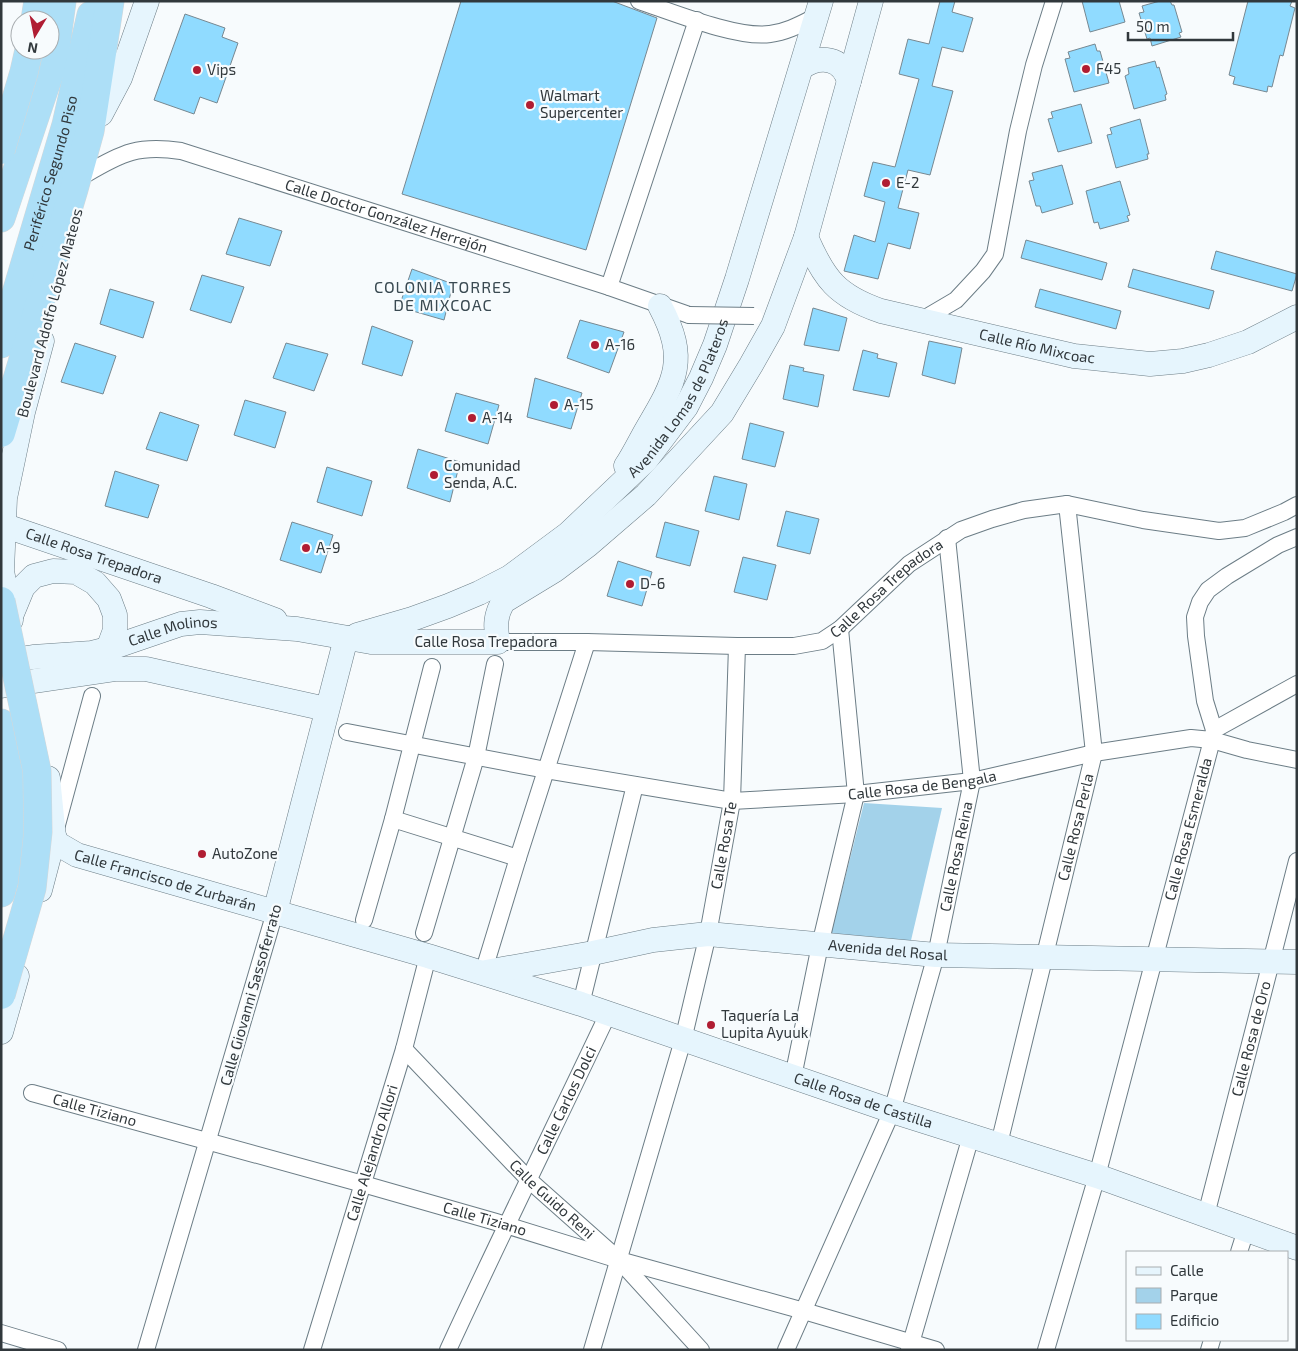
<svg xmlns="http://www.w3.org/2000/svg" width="1298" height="1351" viewBox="0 0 1298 1351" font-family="'Exo 2',sans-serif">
	<rect width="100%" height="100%" fill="#f7fbfd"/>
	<path fill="#a3d2ea" d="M864 803 942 808 909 949 829 942Z"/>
	<path fill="#90dbff" stroke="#778891" d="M461 1H612L657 18 586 250 402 194Z
		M940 1H955L952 12 973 18 963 52 942 47 932 86 953 91 930 175 908 170 898 208 919 213 910 249 888 243 878 279 844 271 854 235 875 242 885 202 864 196 873 162 895 167 919 79 899 74 908 39 929 44Z
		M1082 1H1119L1125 22 1090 32Z
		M1160 1H1170L1172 5H1174L1182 32 1179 33 1181 37 1152 46 1150 38 1147 39 1139 13 1144 12 1142 6Z
		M1248 1H1292L1290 6 1295 8 1283 56 1280 55 1272 87 1268 86 1267 92 1233 84 1235 77 1229 75Z
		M185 14 225 28 222 37 238 43 217 103 200 97 194 114 154 100Z
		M1095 44 1097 51H1100L1109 83 1074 92 1065 59 1070 58 1068 52Z
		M1155 61 1157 68 1159 67 1167 94 1165 95 1166 100 1134 109 1125 76 1129 74 1128 68Z
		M1081 104 1092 143 1058 152 1048 119 1053 118 1051 112Z
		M1140 119 1149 154H1147L1148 159 1116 168 1107 135 1112 134 1110 128Z
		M1062 165 1073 204 1042 213 1040 206H1036L1029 181 1034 180 1032 173Z
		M1120 181 1130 215 1127 216 1129 221 1100 229 1098 222 1094 223 1086 191Z
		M239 218 282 231 270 266 226 254Z
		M1026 240 1107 263 1102 280 1021 258Z
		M1216 251 1297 274 1292 291 1211 269Z
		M412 269 453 284 444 320 399 307Z
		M1133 269 1214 291 1209 309 1128 287Z
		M202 275 244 287 231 323 190 310Z
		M110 289 154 302 143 338 100 324Z
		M1040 289 1121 311 1116 329 1035 307Z
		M813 308 847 318 839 351 804 345Z
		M580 320 624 332 609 373 567 358Z
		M372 326 413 341 402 376 362 364Z
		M929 341 962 348 955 384 922 375Z
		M75 343 116 356 103 394 61 382Z
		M286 343 328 354 314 391 273 378Z
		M863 350 878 354 877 358 897 363 889 397 853 390Z
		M790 365 804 368 803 371 824 375 818 407 783 399Z
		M535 378 582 393 571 429 527 417Z
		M456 393 499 405 488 444 445 431Z
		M245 400 286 412 275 448 234 435Z
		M160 412 199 425 187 461 146 449Z
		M750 423 784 432 775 467 742 459Z
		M418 449 460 462 450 502 407 488Z
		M327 467 372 481 362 516 317 502Z
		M115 471 159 485 148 518 105 506Z
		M714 476 747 484 739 520 705 511Z
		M786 511 819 519 810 554 777 546Z
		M292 522 333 535 321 573 280 560Z
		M665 522 699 531 690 566 656 557Z
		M743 557 776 565 767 600 734 592Z
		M618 561 652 572 642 606 607 596Z"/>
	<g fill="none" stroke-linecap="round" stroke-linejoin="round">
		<g stroke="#6c7d86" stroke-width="18">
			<g id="street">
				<path d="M639 1C672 12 738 39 770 34 787 32 801 24 817 16"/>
				<path id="s1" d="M86 174C123 152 139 145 181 151L609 287 689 315"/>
				<path d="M609 287 697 20"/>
				<path d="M922 320 956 300 983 271 995 254 1018 131 1034 65 1054 1"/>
				<path id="s2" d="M498 642H587L737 646H794L822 641 840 629 909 564 961 530 992 519 1024 510 1067 504 1143 520 1219 531 1245 528 1284 512 1297 505"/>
				<path d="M1214 730 1297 684"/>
				<path id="s3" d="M347 732 546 770 732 801 856 794 972 781 1094 753 1191 738 1212 740 1247 750 1297 760"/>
				<path d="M393 819 518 858"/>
				<path d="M57 825 92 696"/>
				<path d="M364 920 393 819 432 667"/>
				<path d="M424 933 476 757 495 664"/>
				<path d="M483 973 518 858 587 642"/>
				<path d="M581 1004 635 785"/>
				<path id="s4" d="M404 1049 529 1180 619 1260 701 1350"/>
				<path d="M793 1077 820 945 856 794 840 629"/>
				<path id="s5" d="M32 1093 363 1184 496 1222 619 1260 804 1311 936 1350"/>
				<path id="s6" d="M999 1144 1094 753 1067 504"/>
				<path id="s7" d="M1206 1215 1297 861"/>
				<path d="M1239 1252 1246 1230"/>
				<path d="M1 1333 58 1350"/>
				<path d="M146 1350 275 912"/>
				<path id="s8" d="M312 1350 404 1049 428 956"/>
				<path id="s9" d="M448 1350C500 1237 555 1126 608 1014"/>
				<path id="s10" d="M592 1350 683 1040 708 934 732 801 737 646"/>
				<path id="s11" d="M786 1350 892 1111 936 955 972 781 947 538"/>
				<path d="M909 1350 971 1136"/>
				<path id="s12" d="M1046 1350 1097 1176 1212 740 1214 730 1205 701 1196 636 1195 617 1200 602 1208 590 1227 576 1278 545 1297 537"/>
				<path d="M1209 1350 1212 1340"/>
			</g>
		</g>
		<g stroke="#6c7d86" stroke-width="25">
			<g id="secondary">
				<path d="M802 67C820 55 842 57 849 81"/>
				<path d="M101 114 120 78 147 1"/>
				<path id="s13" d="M806 237C824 279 837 296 881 311L1074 356 1150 364 1183 361 1209 355 1248 342 1297 317"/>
				<path d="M626 466C634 454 640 441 647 429 676 380 688 359 660 306"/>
				<path id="s14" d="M3 525 211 596 275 620"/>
				<path d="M11 616 23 587 34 576 53 571 76 572 95 583 109 599 115 615V630L108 649"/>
				<path d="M11 620 2 571 5 498 23 412 42 341"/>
				<path id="s15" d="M357 635 412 619 448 606 479 593 510 577 568 534 646 460 686 407 701 378 715 345 737 279 821 1"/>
				<path id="s16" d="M1 662 33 657 92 653 108 649 181 624 200 622 297 629 371 642H498C495 627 495 614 504 601L555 570 588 545 646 495 722 413 751 365 773 326 806 237 871 1"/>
				<path d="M1 686 116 669H146L326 709"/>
				<path id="s17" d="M54 837 58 844 77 855 428 956 581 1004 892 1111 1097 1176 1297 1248"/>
				<path d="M40 890 54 837 48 778"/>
				<path d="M275 912 346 638"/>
				<path id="s18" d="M486 972 593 953 653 940 708 934 936 955 1297 962"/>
				<path d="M1 1032 17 976"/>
			</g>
		</g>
		<g stroke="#d6d7d8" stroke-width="29">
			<g id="highway">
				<path d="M35 20 38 1"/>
				<path d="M1 218 54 60 62 1"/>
				<path id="s19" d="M1 344 66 125 91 15"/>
				<path d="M1 433 74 189 90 131 110 1"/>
				<path d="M1 723C9 761 21 802 14 841 12 858 5 876 1 893"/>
			</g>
		</g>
		<use href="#street" stroke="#fff" stroke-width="16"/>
		<use href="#secondary" stroke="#e6f5fd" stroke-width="24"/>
		<use href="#highway" stroke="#addff7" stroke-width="28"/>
		<g stroke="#6c7d86" stroke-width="18" stroke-linecap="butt">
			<path id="street-bridge" d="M689 315 754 316"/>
		</g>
		<g stroke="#d6d7d8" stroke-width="29" stroke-linecap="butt">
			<path id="highway-bridge" d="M1 150 24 72 29 50
				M1 601 37 771 38 832 32 888 1 995"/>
		</g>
		<use href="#street-bridge" stroke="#fff" stroke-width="16"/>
		<use href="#highway-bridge" stroke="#addff7" stroke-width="28"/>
	</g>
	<g fill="#b01d33" stroke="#f7fbfd" stroke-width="2">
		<circle cx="1086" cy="69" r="5"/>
		<circle cx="197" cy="70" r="5"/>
		<circle cx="530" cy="105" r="5"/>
		<circle cx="886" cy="183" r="5"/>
		<circle cx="595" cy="345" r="5"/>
		<circle cx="554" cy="405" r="5"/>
		<circle cx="472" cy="418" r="5"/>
		<circle cx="434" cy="475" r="5"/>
		<circle cx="306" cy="548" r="5"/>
		<circle cx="630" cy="584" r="5"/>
		<circle cx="202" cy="854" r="5"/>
		<circle cx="711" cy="1025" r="5"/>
	</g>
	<g text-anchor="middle" stroke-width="4.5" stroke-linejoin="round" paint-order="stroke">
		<g font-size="15" fill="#31383c" stroke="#f7fbfd" text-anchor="start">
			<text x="1096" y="74">F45</text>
			<text x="207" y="75">Vips</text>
			<text x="540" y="101">Walmart<tspan x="540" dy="17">Supercenter</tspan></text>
			<text x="896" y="188">E-2</text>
			<text x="605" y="350">A-16</text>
			<text x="564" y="410">A-15</text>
			<text x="482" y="423">A-14</text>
			<text x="444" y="471">Comunidad<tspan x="444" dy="17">Senda, A.C.</tspan></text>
			<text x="316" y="553">A-9</text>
			<text x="640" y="589">D-6</text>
			<text x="212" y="859">AutoZone</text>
			<text x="721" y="1021">Taquería La<tspan x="721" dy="17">Lupita Ayuuk</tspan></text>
		</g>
		<g font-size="15" fill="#31383c" stroke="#f7fbfd">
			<text dy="5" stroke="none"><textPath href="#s19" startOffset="178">Periférico Segundo Piso</textPath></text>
			<text dy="5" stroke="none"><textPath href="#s1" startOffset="316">Calle Doctor González Herrejón</textPath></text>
			<text transform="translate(50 313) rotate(-75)" y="5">Boulevard Adolfo López Mateos</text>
			<text dy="5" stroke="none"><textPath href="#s13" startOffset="270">Calle Río Mixcoac</textPath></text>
			<text dy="5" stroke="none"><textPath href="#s15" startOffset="414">Avenida Lomas de Plateros</textPath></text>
			<text dy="5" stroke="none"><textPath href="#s14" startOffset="96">Calle Rosa Trepadora</textPath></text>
			<text dy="5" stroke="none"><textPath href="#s2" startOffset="408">Calle Rosa Trepadora</textPath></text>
			<text dy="5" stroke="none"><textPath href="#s16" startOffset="176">Calle Molinos</textPath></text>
			<text x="486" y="647">Calle Rosa Trepadora</text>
			<text dy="5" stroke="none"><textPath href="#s3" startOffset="582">Calle Rosa de Bengala</textPath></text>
			<text dy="5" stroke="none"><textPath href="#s6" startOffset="326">Calle Rosa Perla</textPath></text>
			<text dy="5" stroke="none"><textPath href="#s12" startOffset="540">Calle Rosa Esmeralda</textPath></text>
			<text dy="5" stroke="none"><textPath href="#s10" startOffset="522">Calle Rosa Te</textPath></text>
			<text dy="5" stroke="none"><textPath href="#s11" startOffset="524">Calle Rosa Reina</textPath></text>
			<text dy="5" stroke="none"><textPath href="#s17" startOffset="122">Calle Francisco de Zurbarán</textPath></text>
			<text dy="5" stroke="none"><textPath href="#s18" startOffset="406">Avenida del Rosal</textPath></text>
			<text transform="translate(251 995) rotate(-74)" y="5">Calle Giovanni Sassoferrato</text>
			<text dy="5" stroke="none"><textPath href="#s7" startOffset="182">Calle Rosa de Oro</textPath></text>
			<text dy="5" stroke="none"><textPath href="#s9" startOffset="276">Calle Carlos Dolci</textPath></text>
			<text dy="5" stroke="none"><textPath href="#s17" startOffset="854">Calle Rosa de Castilla</textPath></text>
			<text dy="5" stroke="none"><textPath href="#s5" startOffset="65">Calle Tiziano</textPath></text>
			<text dy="5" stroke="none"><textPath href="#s8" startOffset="206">Calle Alejandro Allori</textPath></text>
			<text dy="5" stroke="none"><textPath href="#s4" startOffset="211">Calle Guido Reni</textPath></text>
			<text dy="5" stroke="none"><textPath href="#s5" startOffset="470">Calle Tiziano</textPath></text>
		</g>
		<g font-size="16" letter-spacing="1" fill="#3a4a52" stroke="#f7fbfd">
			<text x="443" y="293">COLONIA TORRES<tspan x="443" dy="18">DE MIXCOAC</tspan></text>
		</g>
	</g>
	<rect width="1298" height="1351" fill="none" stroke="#31383c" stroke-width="5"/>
	<rect x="1126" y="1251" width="162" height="90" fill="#f7fbfd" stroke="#a8adb0"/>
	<rect x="1136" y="1267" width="25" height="8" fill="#e6f5fd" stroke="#a8adb0"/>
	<text x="1170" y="1276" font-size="15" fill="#31383c">Calle</text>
	<rect x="1136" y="1288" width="25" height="15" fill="#a3d2ea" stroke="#a8adb0"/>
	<text x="1170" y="1301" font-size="15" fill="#31383c">Parque</text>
	<rect x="1136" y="1314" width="25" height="15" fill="#90dbff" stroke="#a8adb0"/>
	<text x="1170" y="1326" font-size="15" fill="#31383c">Edificio</text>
	<g transform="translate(35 35) rotate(190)"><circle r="24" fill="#f7fbfd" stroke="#a8adb0"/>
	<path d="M0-4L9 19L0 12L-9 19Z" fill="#b01d33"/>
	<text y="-8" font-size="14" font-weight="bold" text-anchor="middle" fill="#31383c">N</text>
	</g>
	<path d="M1128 32v8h105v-8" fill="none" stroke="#31383c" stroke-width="2.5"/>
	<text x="1136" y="32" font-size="15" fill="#31383c" stroke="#f7fbfd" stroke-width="4" paint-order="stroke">50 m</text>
</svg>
